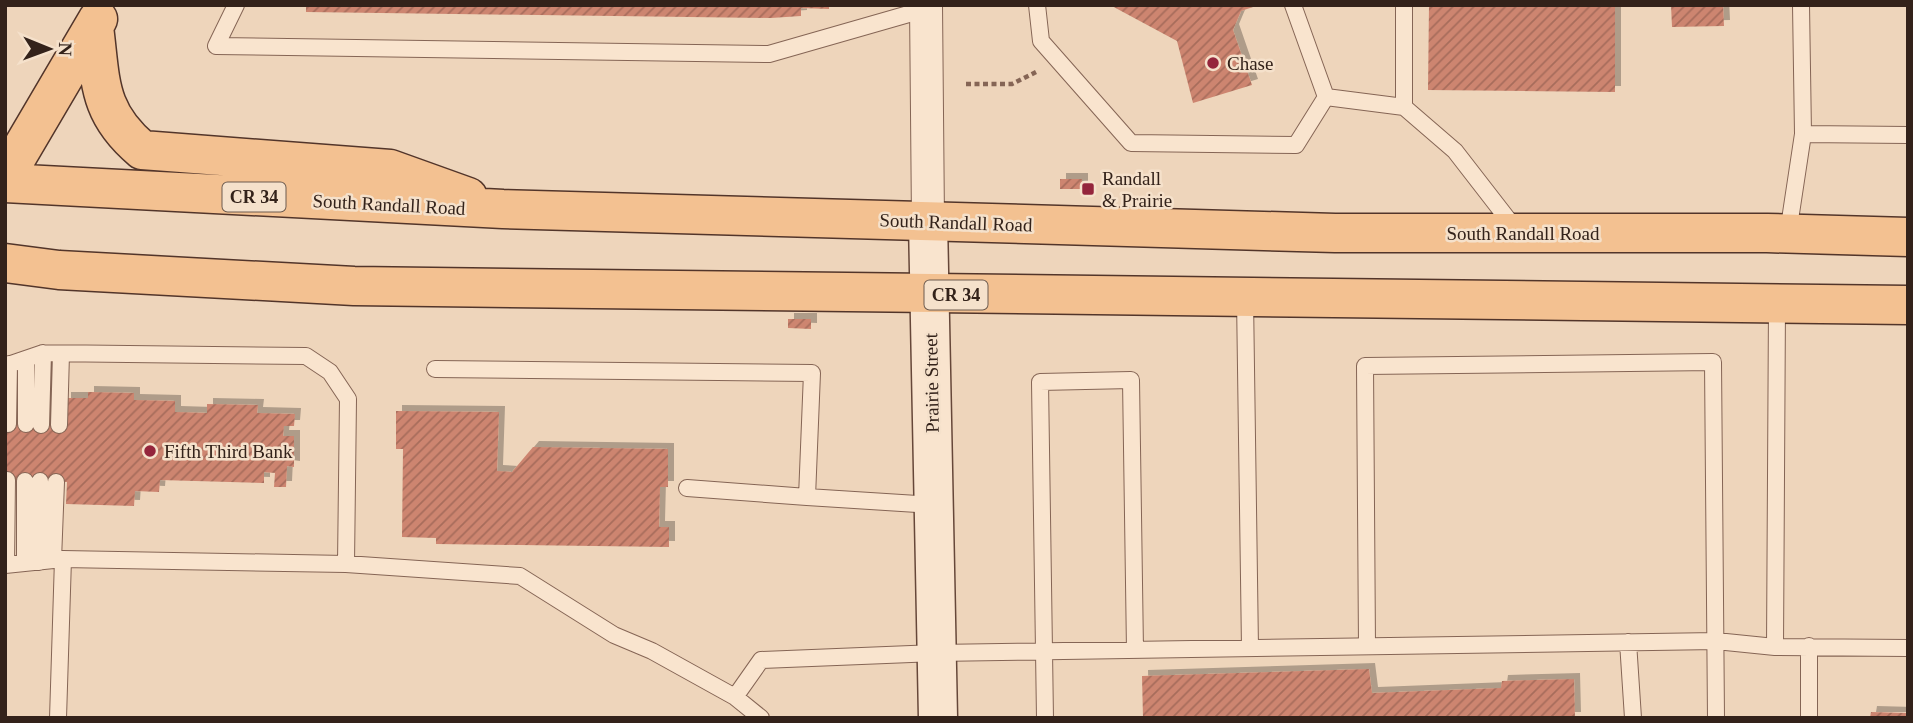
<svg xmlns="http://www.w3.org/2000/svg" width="1913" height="723" viewBox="0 0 1913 723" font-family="Georgia,serif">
	<defs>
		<pattern id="building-hatch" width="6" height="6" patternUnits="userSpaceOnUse" patternTransform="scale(1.75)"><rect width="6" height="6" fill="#cd8570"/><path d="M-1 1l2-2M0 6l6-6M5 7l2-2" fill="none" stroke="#a76c5b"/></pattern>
		<filter id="shadow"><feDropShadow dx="6" dy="-6" stdDeviation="0" flood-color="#0004"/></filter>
	</defs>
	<rect width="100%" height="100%" fill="#eed5bb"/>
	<path fill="url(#building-hatch)" filter="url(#shadow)" d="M306 5H829V9L801 8V16L771 18 306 12Z
		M1110 5H1259L1241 11 1233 30 1252 85 1193 103 1177 41Z
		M1429 5H1615V92L1428 90Z
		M1671 5H1723L1724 26 1672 27Z
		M1060 179H1082V189H1060Z
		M788 319H811V329L788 328Z
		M88 392 134 393V400L175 401V412L207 413V404L258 405 257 413 295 414 294 426H284L283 436H294V467L287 466 286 487H274L275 473 264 472V483L160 480 159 492 135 491 134 506 66 504 67 482 5 480V424L65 425V398H88Z
		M396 411 499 412 497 471 512 472 533 447 668 449V487H660L659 527H669V547L436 544V538L402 537 403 449H396Z
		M1369 669 1372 693 1501 688 1502 681 1574 679 1575 718H1143L1142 676Z
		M1871 712 1908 713V718H1870Z"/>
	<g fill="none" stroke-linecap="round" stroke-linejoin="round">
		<g stroke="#856555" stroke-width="18">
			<path id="lane" d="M236 5 216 46 769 54 926 9
				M1037 5 1041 41 1131 143 1296 145 1326 97
				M1293 5 1326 97
				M1404 5V107L1455 151 1517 231
				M1801 5 1803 134
				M1326 97 1404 107
				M1788 233 1803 134 1908 135
				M1245 298 1250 648
				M5 366 43 353 306 356 330 372 348 399 346 564 63 559
				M435 369 812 373 807 497 933 505
				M8 424 9 364
				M26 424V359
				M41 425 43 353
				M59 425 61 354
				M687 488 807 497
				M53 560 56 482
				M39 562 40 481
				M25 563V481
				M346 564 520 576 614 635 652 651 735 697
				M5 565 63 559 58 718
				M6 565 7 480
				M1628 642 1633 718
				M1367 646 1365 366 1713 362 1716 718
				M1809 646V718
				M1775 647 1908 648
				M761 718 735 697 761 660 936 653 1716 641 1775 647 1777 305
				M1045 718 1040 382 1131 380 1135 650"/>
		</g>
		<g stroke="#856555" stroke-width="34">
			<path id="street" d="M926 5 928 221"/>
		</g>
		<g stroke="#664739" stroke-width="41">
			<path id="secondary" d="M928 221 938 718"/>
		</g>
		<g stroke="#52352a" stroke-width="41">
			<path id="primary" d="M94 27C101 81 97 112 142 150L390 169 468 197
				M5 177 98 19
				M5 183 503 209 1335 233H1767L1908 237
				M5 263 59 270 354 286 1908 305"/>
		</g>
		<path stroke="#856555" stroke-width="4.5" stroke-dasharray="5 3.5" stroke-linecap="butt" d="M966 84H1012L1036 72"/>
		<use href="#lane" stroke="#f9e4ce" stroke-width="16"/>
		<use href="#street" stroke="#f9e4ce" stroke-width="32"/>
		<use href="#secondary" stroke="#f9e4ce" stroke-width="38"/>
		<use href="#primary" stroke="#f3c191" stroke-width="38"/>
	</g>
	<g fill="#94253c" stroke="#f5e1cb" stroke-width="2.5">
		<circle cx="1213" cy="63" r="7"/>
		<rect x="1081" y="182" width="14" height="14" rx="3.5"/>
		<circle cx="150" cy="451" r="7"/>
	</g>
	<g text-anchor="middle" stroke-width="5" stroke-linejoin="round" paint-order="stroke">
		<g fill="#f5e1cb" stroke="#6d5b4f" stroke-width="2">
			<rect x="222.5" y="182.5" width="63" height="29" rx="5"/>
			<rect x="924.5" y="280.5" width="63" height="29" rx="5"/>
		</g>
		<g font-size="18" font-weight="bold" fill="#33221a">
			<text x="254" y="203">CR 34</text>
			<text x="956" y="301">CR 34</text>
		</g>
		<g font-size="19" fill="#33221a" stroke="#f5e1cb" text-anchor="start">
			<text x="1227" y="70">Chase</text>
			<text x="1102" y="185">Randall<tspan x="1102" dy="22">&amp; Prairie</tspan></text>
			<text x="164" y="458">Fifth Third Bank</text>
		</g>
		<g font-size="19" fill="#33221a" stroke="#f5e1cb">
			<text transform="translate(389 204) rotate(3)" y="7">South Randall Road</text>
			<text transform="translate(956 222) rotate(2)" y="7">South Randall Road</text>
			<text x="1523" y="240">South Randall Road</text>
			<text transform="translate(931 383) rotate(-91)" y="7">Prairie Street</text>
		</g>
	</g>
	<rect width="1913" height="723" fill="none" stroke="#33221a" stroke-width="14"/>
	<g transform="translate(49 49) rotate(91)" stroke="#f5e1cb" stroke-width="5" paint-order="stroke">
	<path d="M0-5L12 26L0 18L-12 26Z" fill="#33221a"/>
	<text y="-10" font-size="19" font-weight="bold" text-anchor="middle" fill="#33221a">N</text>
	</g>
</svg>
